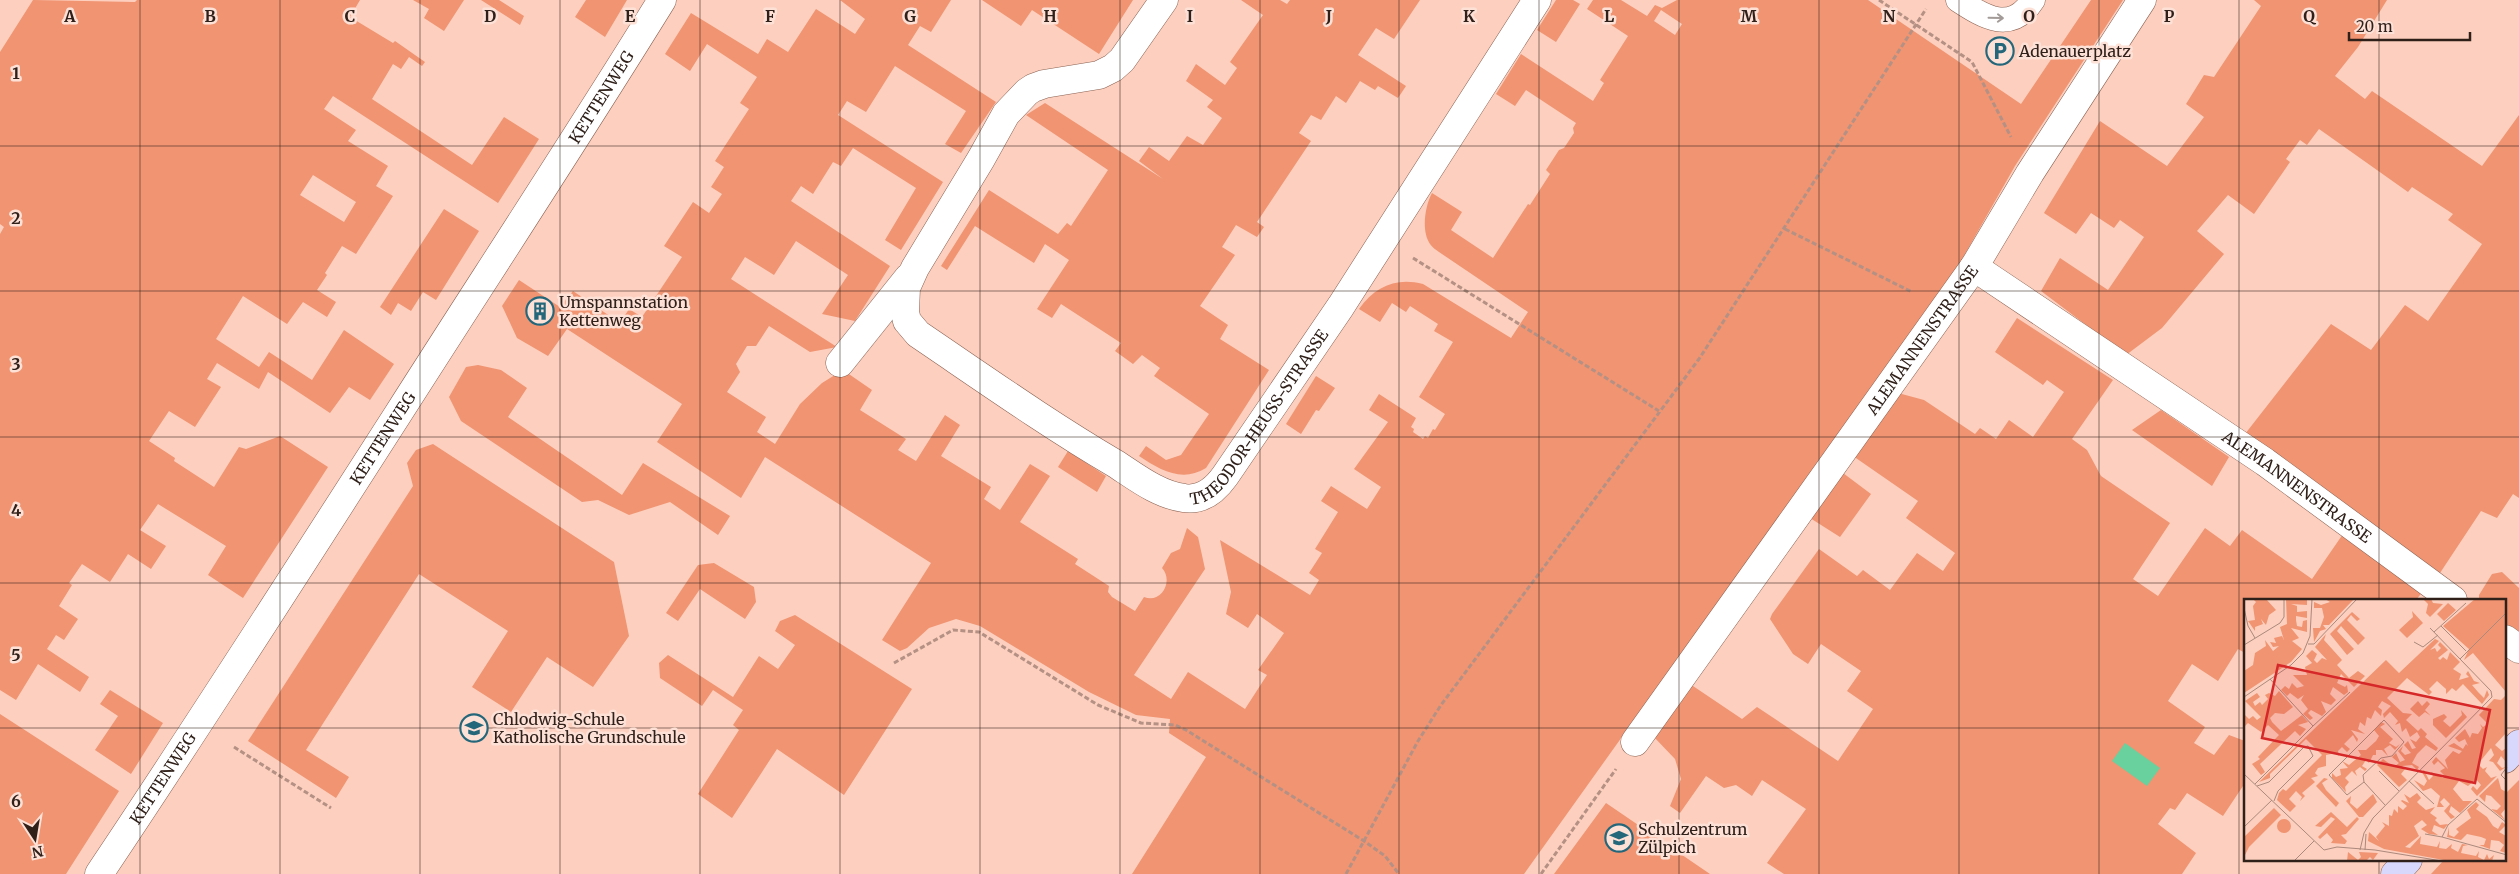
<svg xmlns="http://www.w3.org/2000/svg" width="2519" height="874" viewBox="0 0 2519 874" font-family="Merriweather,serif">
	<rect width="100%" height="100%" fill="#fdcfbe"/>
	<path fill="#f09472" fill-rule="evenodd" d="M33 0 135 2 137 0H360L350 17 393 43 395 41 425 62 422 66 409 57 401 69 393 64 372 99 472 165 504 117 539 139 498 203 333 96 324 109 356 130 348 141 388 166 376 186 393 196 356 254 342 246 325 273 327 275 317 290 336 302 327 317 303 302 287 324 243 296 216 339 259 367 269 352 312 380 344 330 394 364 370 400 349 387 330 413 268 372 259 389 217 363 207 379 221 387 195 427 169 411 149 441 175 458 174 461 214 487 239 447 246 449 280 436 328 467 243 598 208 575 226 546 158 504 140 530 166 546 151 569 128 554 110 582 82 564 69 583 72 585 59 606 78 619 64 640 56 635 47 649 89 677 80 692 38 664 16 700 0 690V234L4 227 0 224V52ZM313 175 356 202 344 222 300 195Z
		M413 0H464L444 31 424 18 429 9Z
		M481 0H499L524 16 520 25Z
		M586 0H627L605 37 575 17Z
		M840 0H951L931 32 920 26 908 45 996 102 961 153 945 144 966 111 895 66 866 112 847 101 838 115 943 182 901 250 885 240 916 188 853 148 841 166 833 162 813 194 801 186 791 201 890 266 855 321 822 314 848 275 796 241 774 275 745 257 731 279 837 347 810 352 769 326 756 346H747L736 364 740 372 727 392 766 417 757 432 775 444 800 404 822 383 843 370 872 390 860 410 906 439 898 450 916 461 945 415 960 425 941 456 991 487 984 499 1000 510 1030 464 1050 476 1020 522 1078 559 1075 564 1109 586 1108 592 1112 597 1135 611 1144 597C1161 604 1174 581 1162 568L1171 553 1180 549 1187 528 1198 537 1205 569 1134 675 1171 699 1188 672 1245 709 1267 675 1258 670 1284 633 1257 614 1248 628 1226 614 1231 592 1220 540 1310 595 1319 580 1309 573 1322 553 1315 549 1338 512 1321 501 1331 486 1367 509 1381 487 1354 469 1388 422 1369 410 1379 394 1416 418 1411 427 1414 429 1413 432 1423 439 1425 436 1428 438 1433 429 1435 430 1445 414 1419 397 1453 342 1434 331 1438 324 1410 306 1406 312 1392 303 1380 322 1359 309C1375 286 1397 277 1423 284L1511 338 1528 312 1439 252C1436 250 1432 247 1430 244 1421 231 1425 206 1432 193L1462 212 1451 230 1493 258 1528 204 1530 205 1550 174 1546 170 1559 150 1564 148 1574 133 1573 128 1576 123 1526 90 1515 106 1496 94 1521 54 1593 101 1604 83 1600 80 1628 36 1587 9 1593 0H1621L1647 16 1655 5 1662 8 1677 0H1868L2021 104 2091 0H2123L2015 166 1957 268 1524 874H1132L1206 757 1169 733 1170 719 1136 715 1089 692 980 626 956 619 929 628 907 648 900 651 882 640 931 563 765 457 741 498 657 442 682 404 567 329 548 356 517 338 504 310 502 306 519 280 560 307 573 291 620 323 629 309 642 317 682 257 664 246 693 202 709 213 722 194 711 187 724 167 715 161 749 109 740 103 757 77 707 44 690 71 665 54 691 13 758 54 767 39 788 52 816 9 855 34 865 19ZM1661 10 1682 24 1675 35 1654 21Z
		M982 0H1133L1099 54 1032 10 1021 26Z
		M1241 0H1280L1287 4 1290 0H1420L1394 39 1376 28 1358 55 1406 86 1398 98 1378 86 1375 90 1360 81 1346 103 1336 96 1321 120 1311 115 1299 133 1311 141 1257 222 1264 227 1257 237 1236 225 1222 247 1235 255 1200 306 1228 325 1220 339 1269 370 1206 468C1182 483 1160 470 1139 456L1146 446 1166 460 1181 455 1209 414 1154 376 1160 368 1142 355 1133 364 1115 351 1121 343 1061 304 1052 318 1037 309 1069 260 1045 244 1034 263 975 226 947 270 941 266 989 190 1058 234 1067 223 1071 226 1108 170 1026 115 1045 103 1163 179 1139 161 1149 147 1169 161 1187 136 1203 145 1222 118 1207 107 1213 100 1186 81 1196 64 1225 85 1237 68 1230 62 1263 15Z
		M1556 0H1573L1580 4 1556 42 1537 30Z
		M2254 0H2387L2358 47 2335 76 2365 99 2372 91 2482 166 2519 115V498L2513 494 2497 518 2481 511 2438 576 2245 434 2331 324 2371 350 2405 305 2428 321 2482 244 2448 220 2453 214 2412 187 2408 192 2319 129 2307 145 2300 140 2286 159 2290 162 2254 214 2228 195 2197 231 2224 254 2162 328 2126 355 2041 291 2060 258 2108 290 2144 237 2120 220 2114 228 2091 213 2076 234 2044 213 2100 121 2167 166 2204 117 2186 104 2204 75 2214 77 2261 6Z
		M444 209 479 231 436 300 423 292 411 311 398 303 391 315 380 307Z
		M2017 318 2113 380 2072 439 2087 450 2101 476 2170 523 2133 579 2158 596 2205 528 2230 546 2242 530 2312 579 2343 534 2424 590 2416 600H2245V653L2238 649 2218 681 2192 664 2168 701 2205 727 2194 743 2214 755 2229 735 2245 741V783L2223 816 2187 793 2175 810 2170 808 2158 824 2196 853 2182 874H1784L1767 863 1806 809 1762 780 1752 796 1736 785 1724 788 1706 776 1680 813 1670 806 1681 779 1675 759 1653 736 1690 684 1742 719 1757 707 1838 761 1873 709 1847 691 1861 671 1821 644 1808 664 1793 654 1770 619 1772 614 1819 549 1857 576 1863 570 1890 590 1917 553 1943 571 1955 553 1906 518 1918 501 1853 456 1898 393 1924 400 1975 434 1980 428 1996 439 2009 420 2033 437 2064 392 2047 380 2043 385 1995 352Z
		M478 365 501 370 527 388 508 417 622 495 643 463 730 516 718 535 670 502 629 515 598 500 582 502 461 421 449 397 466 367Z
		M1316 376 1335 388 1319 411 1316 410 1301 434 1286 424Z
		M2161 410 2229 457 2212 486 2132 430Z
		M433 444 614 562 629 636 593 687 547 657 511 712 472 687 508 631 419 574 306 750 349 777 336 798 248 741 413 486 407 463 416 450Z
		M1068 451 1106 476 1097 492 1058 467Z
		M1843 473 1871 494 1840 537 1810 518Z
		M714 563 754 587 756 602 745 619 700 589 678 621 666 613 698 565Z
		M2502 572 2519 588V635L2505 625V600H2479V595L2492 574Z
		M795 615 912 689 844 795 777 749 732 818 698 794 739 730 733 725 743 710 713 690 702 706 660 678 659 663 668 655 733 697 759 656 778 669 795 645 775 631 780 621Z
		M110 690 163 723 131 774 95 750 118 716 100 704Z
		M0 714 119 791 66 874H0Z
		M2519 780V874H2431L2444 860H2505V794Z
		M1606 803 1710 874H1554Z"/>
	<path fill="#68d19e" d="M2125 743 2160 768 2147 786 2112 761Z"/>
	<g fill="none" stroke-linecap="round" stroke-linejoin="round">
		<g stroke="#896152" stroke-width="25">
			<path id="lane" d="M1958 0C1984 17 2011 34 2033 0"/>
		</g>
		<g stroke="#896152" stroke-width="29">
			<g id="street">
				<path id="s1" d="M1164 0 1122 60 1113 68 1099 75 1044 84 1033 88 1027 92 1006 114 981 159 915 268 906 288 905 312 907 321 918 334C983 378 1048 424 1116 464 1136 477 1159 495 1184 498 1202 501 1215 490 1225 476L1341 306 1537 0"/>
				<path d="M1974 267 2030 173 2142 0"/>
				<path d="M840 363 908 278"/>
				<path d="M2505 639 2519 649"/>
				<path id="s2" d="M1635 742 1974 267 2265 462 2453 600"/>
				<path id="s3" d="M99 874C201 722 299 568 398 414 486 276 576 139 662 0"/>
			</g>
		</g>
		<g stroke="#896152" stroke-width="29">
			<path id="secondary" d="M2505 759 2519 744
				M2395 874 2408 860"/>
		</g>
		<path stroke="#b49184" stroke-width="3" stroke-dasharray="5 2.5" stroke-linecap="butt" d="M1879 0 1972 62 2011 137
			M1785 229 1912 292
			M1413 258 1659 411
			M894 663 953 630 979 632 1098 705 1141 723 1175 725 1186 730 1364 841 1385 856 1399 874
			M234 747 331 808
			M1346 874 1418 741 1441 705 1699 359 1926 9
			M1541 874 1616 769"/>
		<use href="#lane" stroke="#fff" stroke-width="24"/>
		<use href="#street" stroke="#fff" stroke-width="28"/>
		<use href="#secondary" stroke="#d8d8fd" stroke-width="28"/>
	</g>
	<defs><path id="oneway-shaft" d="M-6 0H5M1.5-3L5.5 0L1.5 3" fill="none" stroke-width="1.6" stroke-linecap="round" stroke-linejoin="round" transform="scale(1.25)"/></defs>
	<use stroke="#a29b98" href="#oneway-shaft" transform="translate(1996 18) rotate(1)"/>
	<path fill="none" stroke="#30201a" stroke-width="1" stroke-opacity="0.55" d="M140 0V874M280 0V874M420 0V874M560 0V874M700 0V874M840 0V874M980 0V874M1120 0V874M1260 0V874M1399 0V874M1539 0V874M1679 0V874M1819 0V874M1959 0V874M2099 0V874M2239 0V874M2379 0V600M0 146H2519M0 291H2519M0 437H2519M0 583H2519M0 728H2245M2505 728H2519M2379 860V874"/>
	<defs>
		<g id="parking-ring" transform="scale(1.4375)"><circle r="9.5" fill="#fde1d7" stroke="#24667a" stroke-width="1.5"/><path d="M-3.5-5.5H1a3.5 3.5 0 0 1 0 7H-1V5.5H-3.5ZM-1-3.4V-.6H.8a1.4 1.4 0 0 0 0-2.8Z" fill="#24667a"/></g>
		<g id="building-ring" transform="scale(1.4375)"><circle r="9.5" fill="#fde1d7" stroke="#24667a" stroke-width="1.5"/><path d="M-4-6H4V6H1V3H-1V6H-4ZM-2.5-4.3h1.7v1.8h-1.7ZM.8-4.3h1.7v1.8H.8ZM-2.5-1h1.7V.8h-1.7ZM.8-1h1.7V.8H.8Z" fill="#24667a"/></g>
		<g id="school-ring" transform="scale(1.4375)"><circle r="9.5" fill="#fde1d7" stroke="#24667a" stroke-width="1.5"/><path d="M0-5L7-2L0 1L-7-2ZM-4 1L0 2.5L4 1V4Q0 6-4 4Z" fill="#24667a"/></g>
	</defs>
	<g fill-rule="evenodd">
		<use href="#parking-ring" x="2000" y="51"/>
		<use href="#building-ring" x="540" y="311"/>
		<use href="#school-ring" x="474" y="728"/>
		<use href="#school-ring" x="1619" y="838"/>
	</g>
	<g text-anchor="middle" stroke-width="5" stroke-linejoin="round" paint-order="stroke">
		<g font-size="16" fill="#30201a" stroke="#fde1d7" text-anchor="start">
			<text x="2019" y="57">Adenauerplatz</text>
			<text x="559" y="308">Umspannstation<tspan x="559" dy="18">Kettenweg</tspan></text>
			<text x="493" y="725">Chlodwig-Schule<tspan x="493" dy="18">Katholische Grundschule</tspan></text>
			<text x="1638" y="835">Schulzentrum<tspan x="1638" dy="18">Zülpich</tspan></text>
		</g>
		<g font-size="16" fill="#30201a" stroke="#fde1d7">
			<text dy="6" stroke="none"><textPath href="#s3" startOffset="925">KETTENWEG</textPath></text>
			<text dy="6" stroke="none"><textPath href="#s2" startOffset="494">ALEMANNENSTRASSE</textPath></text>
			<text dy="6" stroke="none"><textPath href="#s1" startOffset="886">THEODOR-HEUSS-STRASSE</textPath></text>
			<text dy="6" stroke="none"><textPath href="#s3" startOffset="520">KETTENWEG</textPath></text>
			<text dy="6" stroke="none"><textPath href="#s2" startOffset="974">ALEMANNENSTRASSE</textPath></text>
			<text dy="6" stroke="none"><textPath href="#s3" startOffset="115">KETTENWEG</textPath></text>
		</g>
	</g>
	<g transform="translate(2244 599)">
		<rect width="262" height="262" fill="#fdcfbe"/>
		<path d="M9 0H22L32 11 25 16 22 26 17 20 19 25 11 28V32L4 22 11 21 9 7 12 3ZM42 0H63V6L47 5 53 7V13L63 12V19L52 17V21L53 27 58 28 59 22 63 21V33L47 29 55 39 48 42 58 50 47 63 0 94V72L9 66 11 54 22 47 21 41 29 52 35 47 29 48 26 43 32 44 30 39 38 37 40 41 36 28 43 25ZM81 0H110L85 26H79L82 30 76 32 70 43 69 29H76L80 18 78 9H70V3L77 6 86 3ZM187 0 189 4 199 5 186 18 182 14 184 5 180 1ZM231 0H262V93L229 54 220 61 225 50 199 27ZM204 4 212 11 200 22 193 15ZM168 12 179 24 163 39 155 31 169 18ZM108 13 116 20 113 22 107 16 103 21 121 39 114 46 97 27 93 32 110 50 103 56 86 35ZM82 35 80 41 98 61 93 66 105 79 114 72 121 77 110 88 97 75 93 84 101 88 103 86 104 93 100 96 89 88 86 95 92 101 87 106 77 102 82 113 78 117 67 111 64 114 69 119 66 121 59 115 64 110 57 101 60 96 54 100 46 94 43 97 37 91 41 87 45 90 48 84 53 89 60 87 49 76H63L61 68 68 64 62 57 68 51 73 55 70 61 73 64 78 59 83 61 71 48ZM191 40 195 42 186 51 191 49 193 53 197 49 194 46 196 43 204 51 194 59 196 61 199 58 203 61 206 53 216 63 209 70 217 75 215 81 225 78 222 75 224 72 230 82 236 84 228 86 234 93 240 99 243 91 245 96 238 105 219 85 212 92 208 89 202 95V90L193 82 185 90 188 93 185 96 163 79 143 99 159 114 168 115 162 121 174 132 177 129 183 135 181 138 194 149 192 152 182 146 173 155 168 164 175 168 173 171 168 166 158 167 161 170 157 175 163 181 155 188 133 166 139 160 150 168 155 164 148 158 152 154 156 163 161 161 154 152 159 147 157 152 161 156 167 154 160 146 164 142 168 150 172 149 166 140 172 143 176 138 173 133 166 138 162 129 158 133 156 124 151 126 154 122 146 113 140 119 139 115 147 107 138 102 134 108 138 111 137 117 131 111 127 120 123 118 121 127 116 123 114 130 121 135 107 131 114 140 113 143 109 136 100 145 106 150 103 153 98 148 94 152 95 157 92 154 82 156V167L74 169 71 174 74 177 67 179 71 183 58 194 61 197 56 202 58 198 52 192 45 200 52 207 46 213 33 201 35 194 39 190 42 192 78 156 62 140 26 175V179L15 183 142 61 155 74ZM35 92 49 108 40 115 31 114 26 119 28 123 37 132 58 116 64 123 54 126 62 130 56 137 51 132 16 165 21 173 17 176 8 165 16 160 14 158 35 136 24 126 17 133 4 124 0 128V115L5 120 9 117 13 121 17 118 1 102 13 94 16 98 9 103 11 107 16 103 18 106 24 100 21 96 25 94 31 97ZM262 96V134L251 146 258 152 262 149V163L257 157 253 164 258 169 262 168 256 172 249 163 245 162 250 156 247 149 234 165 239 170 243 168 241 172 247 179 253 177 233 197 227 190 229 187 233 191 237 186 232 180 224 187 215 182 209 190 219 202H228L216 214 207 207 205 213 211 218 207 220 200 212 206 205 200 199 196 203 200 208H193L196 197 187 189 179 192 170 181 180 187 183 182 178 173 180 171 185 181 189 177 187 173 199 179 201 177 196 172 201 169 194 162 190 166 188 163 192 158 204 170 201 161 209 152 215 155 218 152 204 147 210 144 219 150 222 145 224 147 221 140 215 143 211 139 221 130 226 139 228 134 234 135 238 129 236 125 239 128 244 125 235 116 250 100 257 101ZM174 102 178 107 183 102 186 105 181 111 187 117 181 113 175 118 166 110ZM217 111 223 118 202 139 189 126V120L200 115 203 118 199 122 206 128 218 116ZM137 123 141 125 136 128 149 140 145 144 152 148 156 145 151 151 146 146 140 150 144 157 138 151H132V156H129L125 164 122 161 118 167 123 170 121 172 116 168 111 172 113 177 108 172 101 179 105 183 101 188 102 193 88 179V174L92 178 97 176 96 170 104 169 98 162 105 166 117 156 114 151H122L132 142 135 137 130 131ZM80 179 84 180 78 184 82 191 95 204 92 208 72 187ZM254 179 257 190 262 193V209L257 215 261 221 247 210 253 211 257 207 247 197 242 196 241 203 235 197ZM173 194 177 199 173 203 176 206 182 211 191 208 186 214 193 219 191 221 196 226 204 225 200 230 190 226 188 232 194 236 185 235 177 230 183 226 178 221 170 227 175 237 161 248 166 249 177 237 176 245 193 248 196 242 195 249 202 250 208 245 207 249 214 253 218 245 224 246 219 247 217 254 232 257 235 252 234 258 240 261 243 255 245 260 250 256 248 262H205L140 250 124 242 125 233 135 242 132 238 141 227 138 223 145 227V216L148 217 150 210 154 214V207L159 211 163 207 157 202 158 201 165 204 160 195 166 199ZM129 195 133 203 119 218H115L102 202 107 197 106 204 113 210ZM232 203 235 206 232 210 243 218 249 227 254 230 258 223 262 226 255 233 262 237V254L256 252 260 246 255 242 247 241 246 250 235 246H240L242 240 237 238 223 235 217 241 203 238 205 228V236L210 238 215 233 212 230 227 219 223 211ZM30 209 37 216 5 248 0 258V238ZM87 213 103 228 113 218 115 220 102 235 97 236 103 242 101 245 87 244 89 241 83 234 76 240 74 238 91 220 87 218 77 228 71 227ZM33 227a7 7 0 1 1 14 0a7 7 0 1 1-14 0ZM104 253 114 261 117 258 115 253 134 254 129 261 126 258 122 262H103Z" fill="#f09472"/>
		<path fill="none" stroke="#ab897c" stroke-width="1" d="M0 9 4 27 11 39M197 27 222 52M190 33 222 4M170 43 179 48 194 36M64 45H70L113 0M0 46 36 24 40 18V0M216 60 263 13M26 80 69 127 106 93M0 98 47 66 59 54 66 37 68 0M263 168 257 176 263 182M135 172 155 192M0 175 80 251 93 248 131 251 198 262M165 182 190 205M120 183 119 176 137 159 148 157 160 143 140 121 85 176 103 196 120 183 141 206M11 185 69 127M13 187 25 183 60 148 64 147 69 157 34 192 30 202M263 224 233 200 204 226 198 238 263 256M0 228 28 201M181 235 198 238M116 251 120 234 129 219 248 98 247 92 186 29M121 251 122 235M50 262 70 242"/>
		<path fill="#d62828" fill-opacity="0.15" stroke="#d62828" stroke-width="2.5" d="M34 66 246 111 231 184 18 139Z"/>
		<rect width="262" height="262" fill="none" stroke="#30201a" stroke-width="2.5"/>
	</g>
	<g font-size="16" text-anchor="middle" font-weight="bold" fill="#30201a" stroke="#fde1d7" stroke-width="5" stroke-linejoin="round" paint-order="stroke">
		<text x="70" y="22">A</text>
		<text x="210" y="22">B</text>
		<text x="350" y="22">C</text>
		<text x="490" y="22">D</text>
		<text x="630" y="22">E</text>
		<text x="770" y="22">F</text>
		<text x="910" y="22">G</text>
		<text x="1050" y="22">H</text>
		<text x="1190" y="22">I</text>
		<text x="1329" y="22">J</text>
		<text x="1469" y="22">K</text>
		<text x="1609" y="22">L</text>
		<text x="1749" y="22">M</text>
		<text x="1889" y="22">N</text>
		<text x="2029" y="22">O</text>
		<text x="2169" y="22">P</text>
		<text x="2309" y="22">Q</text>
		<text x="16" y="79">1</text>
		<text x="16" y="224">2</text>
		<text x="16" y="370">3</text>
		<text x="16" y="516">4</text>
		<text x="16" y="661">5</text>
		<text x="16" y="807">6</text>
	</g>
	<g transform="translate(35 839) rotate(168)" stroke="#fde1d7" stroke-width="4" paint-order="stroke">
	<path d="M0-4L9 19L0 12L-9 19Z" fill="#30201a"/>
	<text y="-8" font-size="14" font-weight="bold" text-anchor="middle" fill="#30201a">N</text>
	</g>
	<path d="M2349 32v8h121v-8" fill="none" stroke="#30201a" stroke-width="2.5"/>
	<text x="2356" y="32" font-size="15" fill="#30201a" stroke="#fde1d7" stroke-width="4" paint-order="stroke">20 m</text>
</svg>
